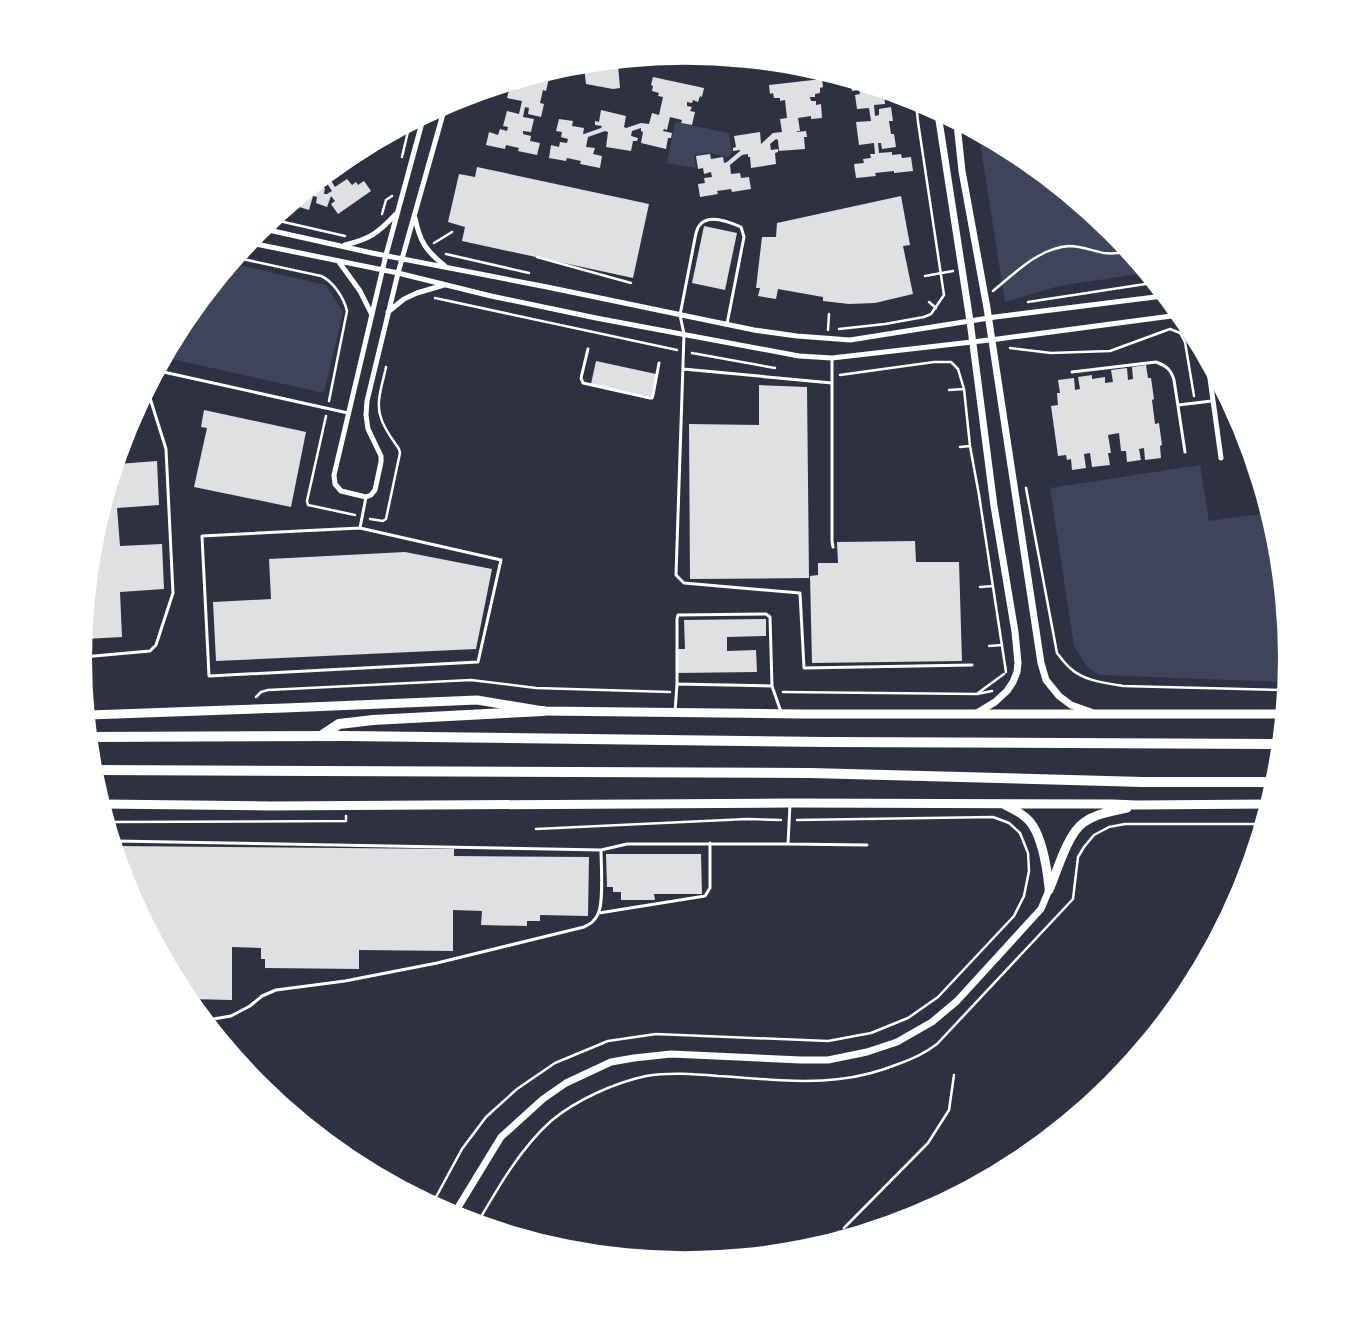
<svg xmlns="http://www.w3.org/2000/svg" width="1371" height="1317" viewBox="0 0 1371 1317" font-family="'Open Sans',sans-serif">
	<rect width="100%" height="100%" fill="#2d3142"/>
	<path fill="#3c4559" d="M675 122 729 133 732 153 728 157 708 153 694 155 696 168 667 163Z
		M979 136 1020 158 1112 233 1145 273 1059 286 1005 302Z
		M234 264 326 285 343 312 324 393 167 358 185 324Z
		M1200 465 1209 521 1268 513 1276 541 1288 659 1285 682 1099 675 1087 667 1074 646 1050 488Z"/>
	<path fill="#e0e0e3" d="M611 64 618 65 620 88 613 89 586 84 584 66Z
		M541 76 549 78 546 91 543 90 540 103 544 104 541 117 528 114 529 108 525 107 523 117 534 119 531 132 523 131V134L531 136 530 141 540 143 537 155 518 151 519 148 506 145 505 149 486 145 489 132 498 135 500 129 507 131 508 127 503 126 507 111 519 114 522 101 507 98 510 86 531 79 534 81V78Z
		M653 77 704 88 702 97 700 96 698 102 693 100 692 103 687 102V106L692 107 690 111 695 112 692 125 681 123 682 120 670 117 667 130 664 129 663 131 672 133 671 138H668L666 149 641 143 643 132 641 131V128L632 131 631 136 638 138 637 141H633L631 151 606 147 608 132 605 131 588 137 586 147 595 148 593 154 602 156 600 168 580 164 581 161 567 158 566 161 549 158 551 145 559 147 560 142 567 143 568 139 561 137 562 132 556 131 559 119 573 121 572 126 584 128 583 134H584L601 128 602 126 595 125V121L599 122 601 110 626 116 624 127 626 128 641 123 649 124 652 113 659 115 663 97 658 96 659 93 652 91 653 86 651 85Z
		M822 79 823 87 820 88V93L815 94V97H810L811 101H816V105L821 104 822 118 811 119V116L798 118 800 131H797V132L806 131 807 137H804L805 149 779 151 778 140 776 139 770 144 771 150 778 149V152L775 153 776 164 751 168 750 157H748V154L742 155 730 165 731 174 740 173 741 178 749 177 751 189 732 192 731 189 717 191 718 194 700 197 698 184 705 183 704 178 712 177 711 172 704 174 703 168 698 169 696 156 710 154 711 159 723 157 724 163 727 162 740 151V150L733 151V148L736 147 734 136 760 132 761 144 773 133 782 132 780 119 787 118 785 100 780 101V98H774L773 93 770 94 769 85Z
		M840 79 875 90 876 92H884L885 104 874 105 875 116 879 115V109L891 107 893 121H889L891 134H894L896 147 882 149 881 143H878L879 153 892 152V155L901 154 902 158 911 157 913 171 894 173V171L875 173 876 176 856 178 854 164 864 163 863 159 871 158 870 154H875L874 143 859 145 856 122 871 121 869 108 857 109 855 95 860 94 859 90 852 91 851 85 841 86Z
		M477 167 649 204 633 278 462 241 465 227 448 222 459 174 475 177Z
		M330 179 335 187 347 179 352 185 356 182 358 185 364 181 371 191 338 214 331 204 335 201 331 196 327 207 316 203 317 197 313 196 309 210 293 205 311 190 318 192 319 187 325 188 324 194H327L332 191 326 182Z
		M901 196 910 245 903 246 913 294 875 303 849 304 823 301V297L778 289 776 299 758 296 760 288H756L762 237H776L777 223Z
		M704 226 737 233 725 290 692 283Z
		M596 361 656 374 652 397 591 384Z
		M1146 365 1148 378H1151L1154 399 1152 400 1155 424 1159 423 1162 445 1160 446 1161 458 1145 460 1144 448 1139 449 1141 460 1127 462 1126 451H1121L1119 433 1108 435 1111 453H1108L1110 465 1092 467 1090 453 1084 454 1086 468 1072 470 1071 459 1067 460 1066 455 1058 456 1051 406 1058 405 1057 393H1060L1058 380 1074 378 1075 390 1080 389 1078 377 1092 375V379L1105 377V383L1113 382 1111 370 1127 368 1128 380 1133 379 1132 367Z
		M759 385 807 387 809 578 690 579 689 424 759 425Z
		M204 410 306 432 291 507 194 487 207 428 201 427Z
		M157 461 159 505 117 508 120 546 162 544 164 589 120 592 122 637 85 639 95 541 118 464Z
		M915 541 916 562H959L962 661 812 663 810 576 818 575V563H838L837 542Z
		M405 552 492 569 476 649 216 661 213 602 271 599 269 559Z
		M766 619V636L727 637V651L756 650 757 672 677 673V649H685L684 620Z
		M116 846 454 849V856L589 857 588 916 540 915V921H527V926L481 925 482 911 453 910V951L359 950V969L265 968V959H261V948L232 947V1000L190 999 185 993 129 889Z
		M606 854H701L702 894H654L655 900H621V892H613V887H607Z"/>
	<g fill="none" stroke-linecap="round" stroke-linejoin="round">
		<path stroke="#fff" stroke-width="2.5" d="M402 157 409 127
			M382 214 386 200 392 196
			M275 220 345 236
			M434 243 452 232
			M446 254 529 273
			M537 257 631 283
			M238 258 321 276C333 281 344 298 347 311L329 401
			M925 276 953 271
			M993 291C1015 273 1039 248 1069 246 1081 246 1093 251 1104 253 1111 254 1120 253 1127 252
			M435 298 677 350
			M929 302 936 308
			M1028 302 1152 283
			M839 329 885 324 924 317 931 314 944 295 918 122 916 102
			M828 330 829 314
			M1010 348 1051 353 1110 351 1170 329 1180 333 1185 342 1194 396
			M692 353 775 368
			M840 375 934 362H951L958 369 964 389 970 446 979 495 1006 672
			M949 390 964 389
			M326 416 307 501 308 505 355 515
			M960 447 970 446
			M1026 488 1057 653C1061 658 1065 664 1070 668 1084 681 1105 683 1123 686L1285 690
			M370 519 383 521 386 519 400 453 399 449C393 440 384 429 381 418 375 402 383 383 386 367
			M980 587 993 586
			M989 646 1002 645
			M783 692 977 694 992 691
			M978 693 1004 674
			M256 697 261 692 268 690 471 680 536 688 670 692
			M109 822 346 821V816
			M536 829 747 819 781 820
			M429 1201 436 1197 462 1149 486 1117 517 1089 555 1063 608 1041 656 1034 828 1041 871 1033 908 1018 938 997 1014 916 1024 896 1029 871 1028 853 1020 833 1009 823 993 817 797 820
			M478 1222C499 1186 520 1149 551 1121 576 1100 614 1083 646 1076 670 1072 694 1074 718 1076 758 1078 799 1084 839 1079 860 1077 881 1071 901 1063 915 1058 925 1053 937 1044L1073 899 1078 857 1084 847 1094 835 1109 827 1125 824H1261
			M844 1228 928 1143 949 1110 954 1075"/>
		<path stroke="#fff" stroke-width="3" d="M727 324 744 237 741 227C730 222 707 213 699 226 697 228 697 231 696 233L680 315 684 334 676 575 684 583 800 593 804 668 972 665
			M588 349 581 378 583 383 650 398H652L653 395 659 363
			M832 358V541L833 547
			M683 369 832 383
			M159 371 348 413
			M1072 372 1156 362C1167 366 1171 370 1174 380L1185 452
			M1178 405 1212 401
			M360 528 202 536 209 676 478 662 501 560 360 528 366 497
			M83 657 150 651 156 645 173 593 166 449 150 398V389
			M677 684 772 686
			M675 712 677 684V619L678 615 766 614 770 617 772 686 781 712
			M115 841 601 850 627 844H788L867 845
			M788 844 790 804
			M599 913 705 896 710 888V843
			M207 1020 231 1016 250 1006 262 996 276 990 345 981 437 963 584 927C591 924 595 921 598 914 604 903 601 864 601 850
			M832 1240 839 1232"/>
		<path stroke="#fff" stroke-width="5" d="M423 119 386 255 334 475 335 484 341 491 366 497 371 495 375 490 381 462V456L368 429 366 415 367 401 398 273 445 107
			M415 218C420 242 426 251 445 266
			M264 229 372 253 547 287 754 330 797 336 850 340 995 317 1163 296
			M251 243 398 273 491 296 596 318 799 356 832 358 998 339 1179 315
			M345 245C370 239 378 233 396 214
			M339 262 360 291 372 315
			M388 312 404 299 417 293 444 285
			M1208 364 1221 458"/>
		<path stroke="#fff" stroke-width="7" d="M938 114 970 321 994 506 1015 632 1018 663 1017 672 1013 682 1007 691 995 702 977 713
			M957 124 962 171 987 308 1041 663 1046 680 1059 696 1071 705 1091 712
			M454 1214 501 1137 543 1099 566 1083 611 1062 634 1058 671 1054 801 1060H828L867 1052 897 1042 932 1022 957 1001 1041 909 1049 890"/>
		<path stroke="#fff" stroke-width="9" d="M89 715 285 708 477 700 543 711 800 714H1282
			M103 804 271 806 790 803 1112 804 1137 805 1268 804
			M1005 805C1015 810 1027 816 1033 826 1043 842 1047 869 1049 887
			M1049 890C1057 872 1067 835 1083 823 1095 814 1112 811 1127 808"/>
		<path stroke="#fff" stroke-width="10" d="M321 736 339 724 373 720 543 711
			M91 737 346 736 825 742 1279 744
			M94 770 810 773 1143 782H1274"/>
	</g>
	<path d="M0 0H1371V1317H0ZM92 658a593 593 0 1 1 1186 0a593 593 0 1 1-1186 0Z" fill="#fff" fill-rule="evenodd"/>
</svg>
